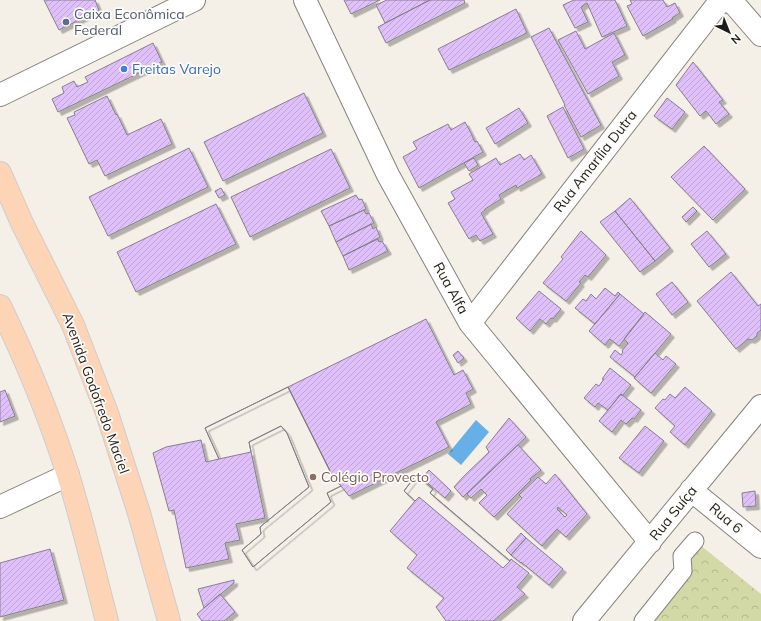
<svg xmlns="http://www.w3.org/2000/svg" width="761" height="621" viewBox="0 0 761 621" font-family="Mulish,sans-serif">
	<defs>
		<pattern id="park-crowns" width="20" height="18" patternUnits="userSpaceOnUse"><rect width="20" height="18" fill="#d2d8a6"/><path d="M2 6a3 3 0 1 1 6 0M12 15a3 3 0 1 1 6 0" fill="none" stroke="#b4b98e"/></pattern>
		<pattern id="building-hatch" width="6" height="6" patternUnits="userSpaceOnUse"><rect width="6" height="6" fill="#dfc0fb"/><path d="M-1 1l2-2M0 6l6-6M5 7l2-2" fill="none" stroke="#bfa4d7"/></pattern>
		<filter id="shadow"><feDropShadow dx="3.5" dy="3.5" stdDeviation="0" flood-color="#0004"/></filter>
	</defs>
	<rect width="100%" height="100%" fill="#f4efe7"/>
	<path fill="url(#park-crowns)" d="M695 541 761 594V621H643Z"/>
	<path fill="#66afe7" d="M476 420 489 432 461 465 448 454Z"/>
	<path fill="url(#building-hatch)" stroke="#858189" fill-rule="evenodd" filter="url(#shadow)" d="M44 0H95L99 10 59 30Z
		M344 0H380L351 14Z
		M387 0H430L385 23 376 5Z
		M430 0H464L465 3 386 43 378 27Z
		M574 0H615L627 26 602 37 587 3 581 7 588 22 575 28 563 5Z
		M630 0H663L667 7 675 3 680 13 672 18 673 19 643 36 627 6 632 4Z
		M516 9 527 33 449 70 438 49Z
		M549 28 601 125 581 137 564 105H565L531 37Z
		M576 31 585 49 614 33 625 55 612 62 619 76 588 94 558 40Z
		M153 43 162 62 58 112 52 99 64 93 62 87 74 81 77 87 88 82 85 77Z
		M693 62 723 100 719 102 729 114 716 124 706 111 700 116 676 85Z
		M304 93 323 133 223 181 204 142Z
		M107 96 116 115 117 114 127 135 161 119 172 144 105 176 97 160 89 164 67 118 75 115 74 112Z
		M667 98 685 112 672 129 654 116Z
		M563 107 584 149 568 158 547 116Z
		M519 108 528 123 495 144 486 128Z
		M465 122 472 135V136L475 142 477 141 483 152 419 188 403 157 417 149 413 142 448 124 451 130Z
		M704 146 745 189 713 220 671 177Z
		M189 148 208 187 108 236 89 197Z
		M331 149 350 188 250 237 231 197Z
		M520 154 524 160 531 155 542 174 517 188 516 185 499 195 501 199 485 209V210L481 213 493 234 480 241 476 235 469 239 448 203 455 199 451 192 473 180 469 174 496 158 500 165Z
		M474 158 478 165 469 171 464 163Z
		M221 188 225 195 219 198 215 191Z
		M356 195 359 200 362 199 366 209 329 226 321 211Z
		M630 198 670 248 655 261 615 211Z
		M216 204 236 244 136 292 117 252Z
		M693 207 697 211 686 222 682 217Z
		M364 210 366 214 369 213 374 223 336 242 329 226Z
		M615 211 655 261 640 272 600 222Z
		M371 224 373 229 376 227 380 237 343 256 336 242Z
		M581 231 606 255 588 277 585 275 579 282 581 283 566 301 543 283 563 259 561 257Z
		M707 231 726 254 709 267 691 244Z
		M378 239 379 242 382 241 388 251 349 270 343 256Z
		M731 272 758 306 761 304V330L757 333V336L752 340 748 339 736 349 697 301Z
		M672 282 688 302 672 315 656 294Z
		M605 288 615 296 618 292 620 294 595 324 575 308 583 299 586 301 591 294 596 299Z
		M539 291 561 309 553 319 551 318 546 324 540 319 530 331 516 318Z
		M620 294 644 314 619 346 610 339 605 345 589 331Z
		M645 312 671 334 635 377 610 357 615 350 621 355 623 352 622 351 628 343 624 339Z
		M426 319 454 375 463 370 473 389 466 393 471 404 436 422 449 447 349 496 332 475 288 387Z
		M458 351 464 358 458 363 453 355Z
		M655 353 663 360 666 356 676 364 651 393 634 378Z
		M610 368 631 385 622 396 621 394 608 410 598 403 595 407 584 398 596 384 599 386 604 379H602Z
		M288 387 332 475 341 486 327 493 331 502 253 567 242 550 261 534 260 527 309 487 287 433 281 426 249 442 251 452 219 459 205 428Z
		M288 387 332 475 341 486 327 493 331 502 253 567 242 550 261 534 260 527 309 487 287 433 281 426 249 442 265 518 236 524 240 540 225 543 229 559 186 568 174 510 169 511 153 453 166 447 201 440 206 462 219 459 205 428Z
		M685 387 712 411 685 445 670 432 675 426 655 408 663 399 665 400 670 394 675 398Z
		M5 390 15 416 0 422V392Z
		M621 394 641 410 634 419 632 418 626 424 621 420 612 432 599 421Z
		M509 418 526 437 463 497 454 487 464 476 489 452 486 447Z
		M645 426 664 441 639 473 619 458Z
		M518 445 541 470 530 479 531 480 494 517 479 503 487 495 481 489 471 498 467 494Z
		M429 470 451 491 445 498 422 478Z
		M555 474 587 514 566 537 557 529 542 546 507 514 522 498 519 495 538 477 546 484ZM558 507 567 515 565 517 557 509Z
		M416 475 433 489 430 493 510 561 503 568 419 497 415 501 404 491Z
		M416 475 433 489 430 493 510 561 511 559 529 573 517 587 525 594 493 621H446L436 607 444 598 407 568 417 555 390 531 415 501 404 491Z
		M755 491 756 506 743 507 742 493Z
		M521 533 526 538 511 555 506 550Z
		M526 538 563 569 549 585 521 562V563L511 555Z
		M50 549 64 600 0 617V563Z
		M234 580V583L204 608 198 589Z
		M220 594 235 612 224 621H202L197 614Z"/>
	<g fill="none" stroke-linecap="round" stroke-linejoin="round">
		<g stroke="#87827b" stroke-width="19">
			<path id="pedestrian" d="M643 621 683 571 682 556 695 541"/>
		</g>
		<g stroke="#87827b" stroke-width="24">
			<path id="minor" d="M305 0 388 175 470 323 650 542
				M727 0 735 5 761 35
				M0 95 194 0
				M470 323 721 0
				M691 490 761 547
				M0 507 68 475
				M584 621 761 406"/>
		</g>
		<g stroke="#cdcdcc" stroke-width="24">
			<path id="primary" d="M0 173 22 223 73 325 107 413 139 513 169 621
				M0 306C26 360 50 417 68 475 83 523 94 572 107 621"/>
		</g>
		<use href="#pedestrian" stroke="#fff" stroke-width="17"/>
		<use href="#minor" stroke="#fff" stroke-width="22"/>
		<use href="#primary" stroke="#fed4b7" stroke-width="22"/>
	</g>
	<circle fill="#5c6f8a" stroke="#fefcf9" stroke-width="1.5" cx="66" cy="22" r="4"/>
	<circle fill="#3f7fe0" stroke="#fefcf9" stroke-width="1.5" cx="124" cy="69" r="4"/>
	<circle fill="#8d6e63" stroke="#fefcf9" stroke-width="1.5" cx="313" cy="477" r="4"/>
	<g text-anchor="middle" stroke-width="3.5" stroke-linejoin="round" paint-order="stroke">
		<g font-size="14" fill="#4e5e75" stroke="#fefcf9" text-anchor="start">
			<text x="74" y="19">Caixa Econômica<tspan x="74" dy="16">Federal</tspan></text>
		</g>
		<g font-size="14" fill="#366cbe" stroke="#fefcf9" text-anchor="start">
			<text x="132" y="74">Freitas Varejo</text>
		</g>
		<g font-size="14" fill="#1d1c19" stroke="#fefcf9">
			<text transform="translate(595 161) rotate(-52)" y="5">Rua Amarília Dutra</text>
			<text transform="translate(451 288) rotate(61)" y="5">Rua Alfa</text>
			<text transform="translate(96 393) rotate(70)" y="5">Avenida Godofredo Maciel</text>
			<text transform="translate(673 513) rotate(-51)" y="5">Rua Suíça</text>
			<text transform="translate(726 518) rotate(40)" y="5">Rua 6</text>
		</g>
		<g font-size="14" fill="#785e54" stroke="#fefcf9" text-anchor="start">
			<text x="321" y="482">Colégio Provecto</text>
		</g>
	</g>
	<g transform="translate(729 32) rotate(137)" stroke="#fefcf9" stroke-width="3" paint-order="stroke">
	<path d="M0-3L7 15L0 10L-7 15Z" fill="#1d1c19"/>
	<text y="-6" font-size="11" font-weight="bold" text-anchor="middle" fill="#1d1c19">N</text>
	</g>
</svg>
